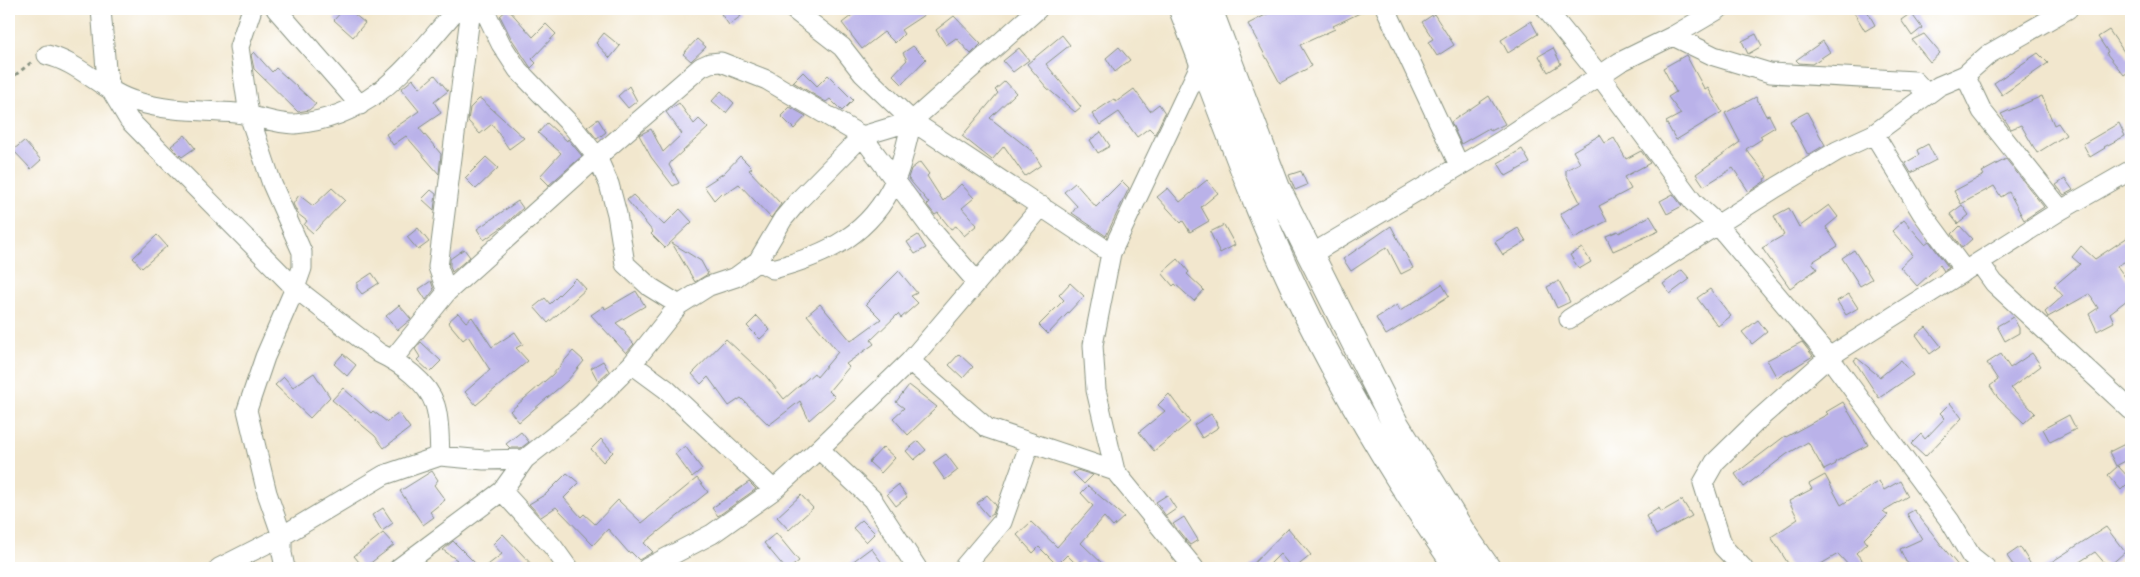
<svg xmlns="http://www.w3.org/2000/svg" width="2140" height="577" viewBox="0 0 2140 577" font-family="'IM FELL Double Pica',serif">
	<rect width="100%" height="100%" fill="#fff"/>
	<filter id="ink" filterUnits="userSpaceOnUse"><feTurbulence type="fractalNoise" baseFrequency=".02" numOctaves="2"/><feDisplacementMap in="SourceGraphic" scale="10" xChannelSelector="R" yChannelSelector="G"/><feConvolveMatrix kernelMatrix="1 2 1 2 8 2 1 2 1" color-interpolation-filters="sRGB"/></filter>
	<filter id="wash" filterUnits="userSpaceOnUse"><feTurbulence type="fractalNoise" baseFrequency=".0096" numOctaves="4" result="noise"/><feDisplacementMap in="SourceGraphic" scale="20" xChannelSelector="R" yChannelSelector="G"/><feGaussianBlur stdDeviation="1.12" result="paint"/><feColorMatrix in="noise" values="0 0 0 0 0 0 0 0 0 0 0 0 0 0 0 0 0 1.4 0 .05"/><feComposite in="paint" operator="in"/></filter>
	<g filter="url(#wash)">
		<rect width="100%" height="100%" fill="#f2e7ce"/>
		<g id="blocks">
			<path fill="#bab2e9" d="M344 9H348L365 23 353 37 334 20Z
				M508 9 533 37 546 24 556 34 532 59 536 63 531 68 511 38 500 16Z
				M729 9H735L741 16 729 25 721 14Z
				M860 9H933L901 30 904 34 895 43 884 32 862 49 842 23Z
				M1277 9H1368L1333 26 1335 29 1300 45 1312 66 1280 83 1248 24Z
				M1852 9H1866L1875 25 1865 31Z
				M1911 13 1922 28 1912 36 1901 20Z
				M1434 14 1454 45 1437 56 1428 42 1433 39 1422 22Z
				M954 16 981 44 971 54 956 38 946 45 936 30Z
				M1531 21 1538 34 1508 53 1501 40Z
				M2109 30 2131 62V70L2124 75 2106 53 2108 52 2098 37Z
				M604 33 620 46 610 58 596 43Z
				M1756 34 1762 46 1748 54 1742 41Z
				M1924 34 1940 53 1930 62 1912 40Z
				M1062 35 1070 45 1046 64 1081 107 1075 112 1047 88 1027 64Z
				M697 39 706 47 691 61 683 54Z
				M1823 41 1830 52 1812 64 1799 63 1796 60Z
				M913 46 926 59 902 84 893 75 907 60 903 53Z
				M1119 47 1130 60 1115 72 1106 58Z
				M1019 48 1029 60 1013 72 1003 61Z
				M1553 48 1561 64 1548 72 1539 56Z
				M254 52 272 72 276 68 316 104 309 110 298 112 254 69 251 55Z
				M2038 53 2048 63 2002 95 1994 83Z
				M1686 55 1705 90 1708 88 1722 112 1676 140 1666 122 1681 114 1668 97 1676 92 1663 68Z
				M803 72 817 86 828 75 853 100 842 111 830 99 826 102 793 82Z
				M435 75 448 91 434 102 441 113 419 128 441 154 439 174 406 136 393 145 386 134 419 111 401 89 413 79 420 88Z
				M1005 81 1016 93 990 118 1032 151 1041 165 1025 176 1004 146 992 160 962 136 998 93 995 90Z
				M629 86 637 101 628 108 618 96Z
				M1134 89 1150 111 1159 104 1165 113 1155 134 1149 128 1137 137 1119 112 1100 125 1092 114 1114 99 1116 102Z
				M721 91 734 103 726 113 712 101Z
				M1489 96 1505 124 1491 131 1489 128 1461 144 1451 122Z
				M2042 96 2054 125 2058 123 2066 135 2037 153 2021 125 2011 129 2001 114Z
				M1756 97 1766 116 1769 115 1775 127 1760 136 1762 139 1746 149 1768 177 1764 179 1765 181 1749 192 1733 168 1704 186 1696 174 1740 142 1725 113Z
				M479 99H481L524 138 509 149 492 124 480 134 468 121 470 108Z
				M679 103 694 124 699 119 708 128 671 162 669 165 679 183 673 186 651 157 639 135 651 129 663 152 682 134 666 112Z
				M790 107 806 116 794 129 781 116Z
				M1807 112 1825 145 1808 155 1790 121Z
				M598 119 606 132 597 139 587 127Z
				M547 123 567 141 568 139 582 156 549 185 540 176 561 153 538 133Z
				M2119 123 2125 136 2104 147 2105 148 2090 157 2083 144Z
				M1101 132 1110 146 1098 153 1090 140Z
				M185 135 195 148 182 157 171 146Z
				M1600 135 1605 143 1614 138 1626 159 1641 151 1650 163 1624 177 1631 189 1599 206 1607 221 1574 238 1560 214 1580 202 1566 175V170L1580 163 1573 151Z
				M24 141 41 160 31 169 13 150Z
				M1928 144 1936 160 1911 173 1905 163 1919 155 1917 150Z
				M1522 149 1530 163 1506 176 1498 163Z
				M740 156 752 168 749 170 781 204 771 218 739 184 723 195 721 193 714 200 704 186 724 173Z
				M486 157 498 168 476 189 465 178Z
				M2006 159 2044 207 2024 220 2009 192 2001 197 1994 186 1961 204 1954 191 1984 175 1982 172Z
				M920 162 929 174 927 176 943 201 961 184 974 198 962 208 977 225 964 236 956 226 951 229 938 213 935 215 927 205 929 203 908 178 911 169Z
				M1301 171 1307 185 1295 190 1289 175Z
				M2065 179 2073 190 2064 195 2056 185Z
				M1207 180 1218 193 1201 207 1209 221 1190 232 1183 221 1181 223 1157 197 1168 188 1180 202Z
				M1122 181 1129 188 1106 236 1072 213 1077 206 1064 192 1075 183 1096 207Z
				M332 188 345 200 313 233 304 225 307 221 298 214 293 204 299 195 313 206Z
				M431 190 436 194 434 210 422 199Z
				M1673 194 1682 206 1667 214 1660 201Z
				M633 195 664 225 680 209 692 222 665 248 651 234 653 232 627 200Z
				M518 201 523 208 501 228 484 240 477 229Z
				M1829 205 1838 217 1826 227 1838 246 1812 262 1817 269 1790 288 1762 248 1784 235 1774 216 1789 208 1799 227Z
				M1962 205 1969 215 1958 224 1950 214Z
				M1650 216 1659 231 1613 251 1606 236 1618 231 1619 233Z
				M1904 220 1925 244 1929 241 1949 268 1944 271 1940 265 1917 286 1900 267 1913 255 1892 231Z
				M1224 225 1235 245 1220 253 1210 232Z
				M1391 226 1413 268 1401 274 1387 247 1351 271 1343 259Z
				M1960 226 1972 239 1962 248 1952 234Z
				M418 228 429 242 418 250 407 237Z
				M1518 228 1526 241 1503 255 1495 242Z
				M157 235 167 246 142 268 133 258Z
				M918 235 926 248 915 254 907 242Z
				M2131 235V258L2117 266 2131 285V297L2110 313 2114 322 2097 331 2089 314 2098 308 2089 294 2048 317 2045 312 2063 296 2054 286 2080 264 2072 257 2081 246 2095 259Z
				M672 243 701 261 708 274 695 282Z
				M1582 248 1591 262 1579 269 1570 255Z
				M464 249 470 257 452 272 450 266V259Z
				M1854 250 1872 279 1860 286 1842 258Z
				M1178 259 1189 272 1187 274 1204 290 1194 301 1175 284 1173 286 1162 273Z
				M1682 270 1690 279 1670 294 1663 284Z
				M899 271 917 293 911 296 918 303 901 318 898 314 871 340 874 344 846 364 849 367 829 391 835 397 809 420 800 401 769 425 741 398 729 406 708 377 701 384 692 374 726 339 765 375 784 399 814 373 817 377 838 352 807 315 820 304 851 341 881 319 866 304Z
				M372 273 379 283 362 294 357 288V283Z
				M576 278 586 289 548 323 534 307 545 298 550 304Z
				M431 281 434 290 426 300 419 289Z
				M1559 281 1570 302 1557 308 1547 287Z
				M1070 283 1084 296 1048 334 1039 325 1064 300 1059 295Z
				M1442 284 1449 296 1386 335 1376 318 1397 305 1400 311Z
				M1710 289 1731 316 1718 326 1697 298Z
				M636 291 645 306 616 323 626 332 625 334 634 344 626 353 591 315 604 306 605 309Z
				M1849 294 1858 308 1846 315 1837 301Z
				M399 305 411 319 398 330 386 316Z
				M458 313 466 322 472 317 492 347 515 332 523 344 516 348 528 361 476 405 465 392 490 370 468 336 463 340 448 322Z
				M757 316 770 330 760 339 747 326Z
				M2013 317 2019 328V333L2005 341 1997 326Z
				M1758 320 1767 332 1752 344 1742 332Z
				M1926 327 1941 346 1930 354 1916 335Z
				M421 342 441 361 430 372 417 360 420 357 415 349Z
				M1802 342 1813 356 1777 378 1767 360Z
				M573 351 584 361 568 380 519 422 510 411 552 375Z
				M2032 353 2041 366 2011 388 2035 413 2024 423 1998 398 1990 386 1998 380 1987 363 2001 354 2010 368Z
				M343 354 356 365 347 376 334 364Z
				M959 354 973 367 963 378 949 365Z
				M1857 358 1880 377 1901 360 1913 375 1879 398 1854 360Z
				M603 361 609 371 598 381 591 368Z
				M314 373 330 397 310 418 275 385 284 377 293 387Z
				M909 385 937 407 908 435 893 418 904 408 896 402Z
				M343 388 371 413 373 411 387 422 399 413 410 428 384 448 375 436 332 400Z
				M1169 394 1190 422 1154 451 1139 432 1165 411 1158 405Z
				M1843 402 1868 445 1835 462 1836 464 1824 470 1808 442 1787 454 1744 487 1735 474 1785 436 1786 437 1828 414 1826 412Z
				M1950 403 1962 418 1925 457 1911 444 1921 434 1925 439 1945 418 1940 413Z
				M1211 414 1219 427 1202 438 1194 425Z
				M2069 415 2076 429 2050 442 2043 429Z
				M521 432 529 442 521 448H510L506 444Z
				M601 439 613 452 603 462 591 449Z
				M918 441 926 450 914 460 906 451Z
				M2131 441V458L2116 466 2109 452Z
				M685 446 702 469 692 477 675 454Z
				M883 447 895 458 881 473 869 462Z
				M946 454 958 470 945 480 933 463Z
				M2118 466 2131 480 2121 490 2108 475Z
				M1077 470 1093 475 1084 484 1073 473Z
				M432 471 438 480 434 485 445 500 430 512 434 517 423 525 400 491Z
				M567 473 579 483 564 498 581 517 584 514 595 524 618 500 642 523 697 478 708 492 644 543 653 552 639 560 631 552 629 553 608 529 593 545 556 507 541 517 529 504 546 494Z
				M1825 475 1841 505 1879 481 1884 490 1900 481 1908 496 1883 511 1888 515 1864 539 1867 543 1856 553 1869 568H1851L1838 554 1814 568H1791L1771 537 1798 519 1789 501 1812 489 1809 484Z
				M749 482 756 489 718 516 712 508Z
				M898 485 907 497 896 506 887 494Z
				M1088 486 1124 517 1113 527 1104 517 1081 543 1107 568H1089L1081 561 1077 565 1067 555 1057 565 1039 547 1033 553 1017 535 1031 522 1057 547 1093 506 1081 493Z
				M801 495 813 508 789 530 777 517Z
				M987 495 996 505 993 514 989 517 977 503Z
				M1167 495 1176 509 1166 516 1156 502Z
				M1682 500 1692 516 1656 535 1646 516 1659 508 1661 512Z
				M383 508 393 523 382 531 372 515Z
				M1914 510 1946 551 1960 568H1911L1908 562H1906L1900 549 1922 539 1907 514Z
				M1184 517 1198 540 1190 545 1173 524Z
				M862 520 875 533 866 542 853 528Z
				M2106 527 2125 552 2108 567 2095 552 2070 568H2042Z
				M1288 528 1311 555 1295 568H1292L1280 554 1266 568H1249Z
				M383 533 394 545 364 568 354 556Z
				M776 533 799 561 790 568H785L764 543Z
				M503 534 535 568H484L502 554 493 544Z
				M453 541 479 567 478 568H448L457 560 443 550Z
				M2020 547 2033 568H2015L2007 556Z
				M871 548 886 568H844Z"/>
		</g>
	</g>
	<g filter="url(#ink)">
		<use href="#blocks" fill-opacity="0" stroke="#889281" stroke-width="1"/>
		<g fill="none" stroke-linecap="round" stroke-linejoin="round">
			<g stroke="#889281" stroke-width="21">
				<path id="minor" d="M101 9 106 69 111 90 129 120 295 288 379 353C400 363 428 382 435 405 440 420 439 440 440 456
					M252 9 239 47 249 115 272 184 302 252V268L295 288 265 357 247 410 267 493 282 536V553L285 568
					M276 9 360 105
					M484 9 501 44 518 70 573 127 597 157 609 184 617 214 625 264 650 287 679 305
					M793 9 842 47 863 74 912 121 1111 253
					M1386 9 1459 165
					M1546 9 1600 76 1693 202 1717 224 1829 357 1950 521 1971 556 1986 568
					M1673 36 1714 56 1770 73 1915 81 1927 94
					M47 55C81 63 104 93 138 102 170 112 203 110 236 113 253 115 280 125 295 124 375 117 409 64 457 9
					M1965 75 1982 111 2061 210
					M1874 134 1922 213 1965 271
					M1310 255 1503 140 1620 62 1673 36 1719 9
					M758 261 773 269C827 255 871 234 895 180 903 162 907 140 912 121
					M1979 262 1994 283 2131 410
					M447 292 438 267 471 9
					M1569 319 1777 187 1837 151 1874 134 1939 86 1965 75 1989 54 2068 9
					M393 359 447 292 597 157 701 67 710 63 721 62 767 80 862 136 935 234 976 281
					M910 361 987 428 1115 471
					M632 364 666 389 774 490
					M819 449 872 499 917 568
					M502 491 553 547 568 568
					M219 568 282 536 384 475 440 456 484 460 525 459
					M399 568 502 491 525 459 582 414 632 364 679 305 709 286 736 277 758 261 783 219 799 200 862 136 912 121 1038 9
					M647 568 712 534 774 490 819 449 910 361 1042 206
					M963 568 1002 522 1030 443
					M1194 568 1115 471 1096 390 1093 345 1111 253 1202 61
					M1743 568 1723 547 1703 483 1715 462 1760 418 1829 357 2061 210 2131 170"/>
			</g>
			<g stroke="#889281" stroke-width="28">
				<path id="secondary" d="M1182 9C1219 103 1252 199 1295 290 1341 387 1397 480 1458 568
					M1209 9 1277 188 1395 423 1464 535 1487 568"/>
			</g>
			<path stroke="#889281" stroke-width="3" stroke-dasharray="4 4" stroke-linecap="butt" d="M9 80 33 61"/>
			<use href="#minor" stroke="#fff" stroke-width="19"/>
			<use href="#secondary" stroke="#fff" stroke-width="26"/>
		</g>
	</g>
	<rect width="2140" height="577" fill="none" stroke="#fff" stroke-width="30"/>
</svg>
